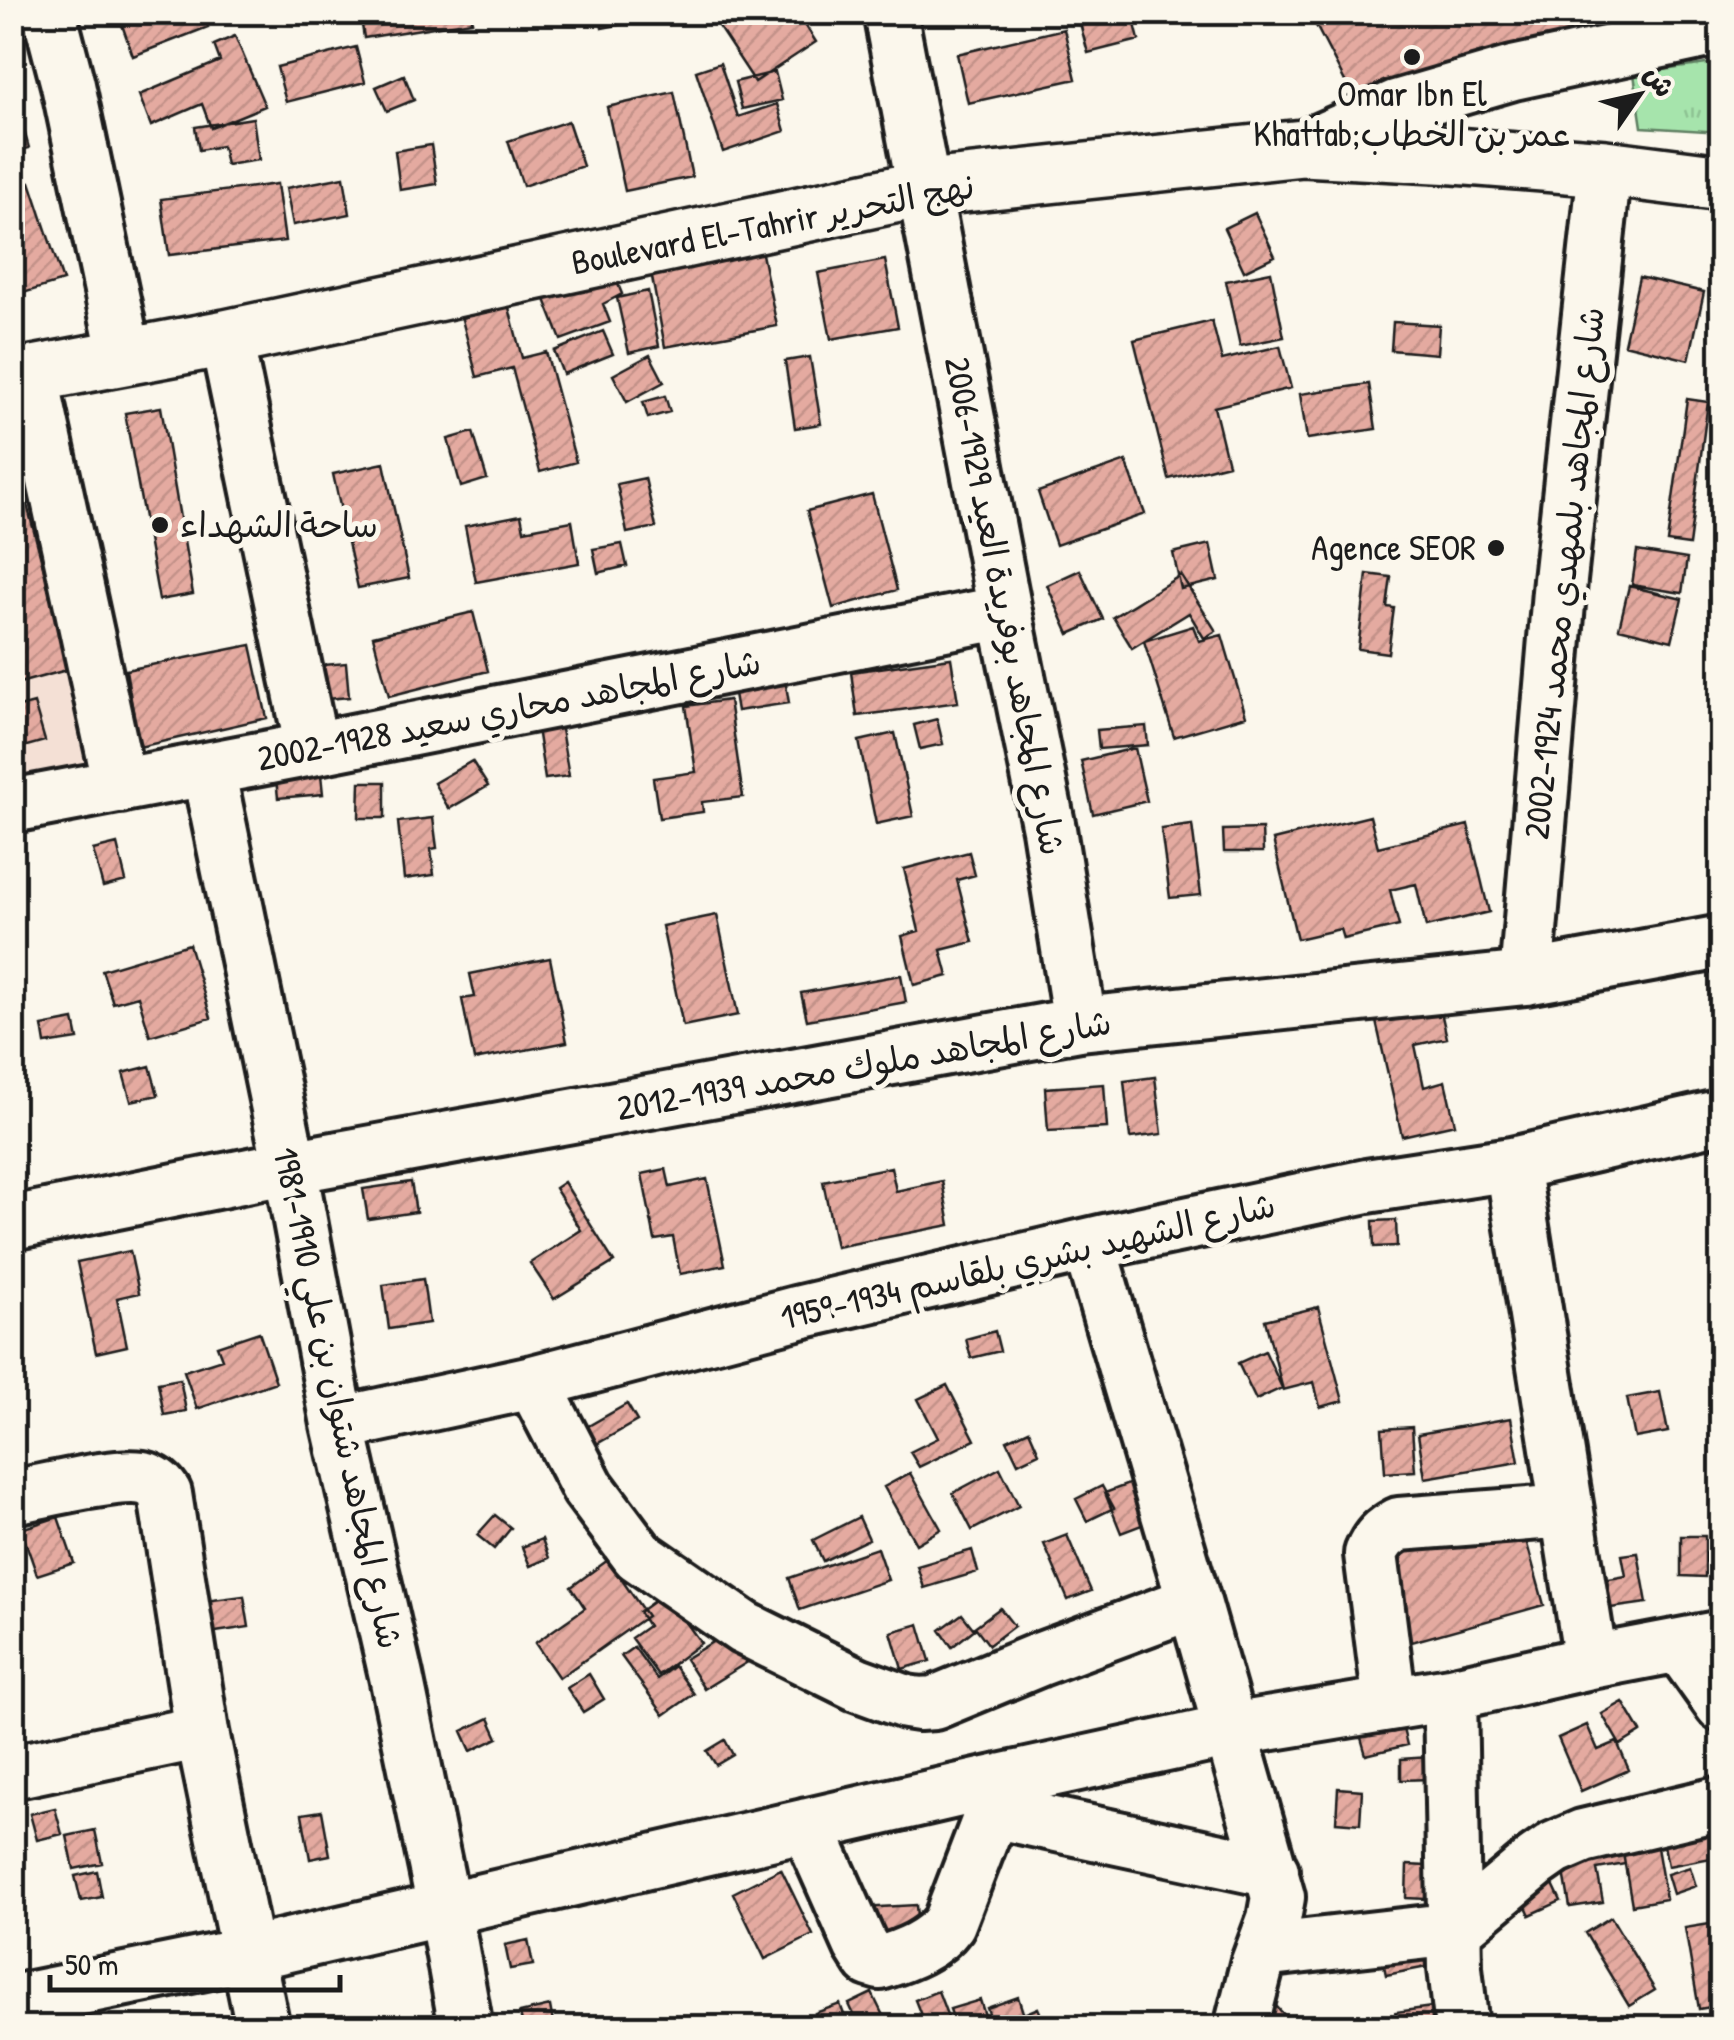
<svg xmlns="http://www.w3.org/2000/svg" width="1734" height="2040" viewBox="0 0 1734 2040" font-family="'Patrick Hand','Playpen Sans Arabic',sans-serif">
	<defs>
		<pattern id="park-tufts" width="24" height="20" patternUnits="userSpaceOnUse" patternTransform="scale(2.5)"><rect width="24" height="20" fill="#a6e4ac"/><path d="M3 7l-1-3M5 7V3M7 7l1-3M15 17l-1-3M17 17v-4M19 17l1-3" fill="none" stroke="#8ec393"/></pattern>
		<pattern id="building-hatch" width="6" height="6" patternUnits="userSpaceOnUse" patternTransform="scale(2.5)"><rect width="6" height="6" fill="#e4aaa0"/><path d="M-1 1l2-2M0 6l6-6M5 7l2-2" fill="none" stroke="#c39289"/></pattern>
	</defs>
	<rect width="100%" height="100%" fill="#fbf7ec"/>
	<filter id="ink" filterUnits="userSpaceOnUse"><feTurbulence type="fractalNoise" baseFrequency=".01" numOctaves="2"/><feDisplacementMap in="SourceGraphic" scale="20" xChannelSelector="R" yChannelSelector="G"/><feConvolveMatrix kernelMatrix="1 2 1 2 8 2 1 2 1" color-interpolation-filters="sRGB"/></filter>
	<g filter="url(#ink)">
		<path fill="#f4e0d5" d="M12 422 86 763 13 779H12Z"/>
		<path fill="url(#park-tufts)" stroke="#618064" stroke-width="2.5" d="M1721 62V132L1642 127 1634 74Z"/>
		<path fill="url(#building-hatch)" stroke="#1c1c1c" stroke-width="2.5" d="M146 12H203L208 27 133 56 121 22Z
			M360 12H470L472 21 364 38Z
			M599 12H648L649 19 602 28Z
			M738 12H797L816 42 755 82 718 26Z
			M1077 12H1132L1139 40 1088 53Z
			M1309 12H1629L1631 22 1351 93Z
			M1064 29 1076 79 968 103 957 54Z
			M235 36 265 106 211 128 202 104 151 126 139 95 220 61 214 45Z
			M356 47 365 82 286 102 277 67Z
			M720 63 738 117 777 104 785 131 723 152 696 71Z
			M775 72 782 100 742 109 735 82Z
			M404 75 414 100 387 111 376 87Z
			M12 88 29 148 12 152Z
			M674 92 692 177 625 191 607 107Z
			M253 118 259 160 226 165 222 146 199 150 195 127Z
			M568 121 583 166 523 186 508 141Z
			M431 145 437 184 400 190 395 151Z
			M344 177 350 214 293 225 286 188Z
			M30 182 63 281 20 294 17 282 12 284V187Z
			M277 184 285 241 169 255 161 199Z
			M1255 213 1275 256 1244 271 1224 228Z
			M761 249 777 326 665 347 648 256Z
			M885 260 898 327 831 339 818 273Z
			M609 262 622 294 603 304 610 322 561 340 537 279Z
			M1271 272 1284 337 1240 346 1226 281Z
			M1639 277 1704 292 1689 360 1624 344Z
			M648 291 659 346 629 353 617 298Z
			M506 296 522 358 546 352 576 462 540 472 512 368 477 377 459 308Z
			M1212 321 1222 360 1280 346 1291 388 1214 407 1228 464 1169 479 1134 340Z
			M1393 322 1439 325 1437 354 1391 350Z
			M603 331 613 354 563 374 554 351Z
			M650 355 664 382 627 402 613 375Z
			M810 357 821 424 795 428 785 361Z
			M1369 384 1376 429 1307 439 1300 394Z
			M665 396 670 412 648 418 643 402Z
			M1687 399 1708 402 1689 545 1667 542Z
			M161 407 193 594 159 600 125 413Z
			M473 432 487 479 461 487 448 439Z
			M1126 461 1145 514 1056 545 1038 492Z
			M384 463 409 578 358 588 333 474Z
			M645 478 656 527 627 533 617 484Z
			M872 494 897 590 833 608 807 511Z
			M26 501 70 669 12 685V505Z
			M521 515 524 530 572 521 579 563 476 582 465 526Z
			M622 544 627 566 598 573 593 549Z
			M1210 544 1218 580 1181 589 1173 553Z
			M1637 551 1687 559 1682 593 1632 585Z
			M1080 570 1103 619 1069 634 1047 585Z
			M1367 574 1391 577 1387 607 1394 608 1388 653 1358 649Z
			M1181 575 1216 631 1204 638 1189 613 1132 648 1113 617Z
			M1629 586 1682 599 1672 641 1619 628Z
			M473 612 488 671 389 696 373 636Z
			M1193 626 1199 641 1222 635 1246 716 1174 737 1144 641Z
			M251 645 267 718 139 747 126 670Z
			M951 658 958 702 857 716 851 672Z
			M346 663 349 697 316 700 313 666Z
			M783 667 789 703 737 711 731 676Z
			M729 700 743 797 702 802 703 812 659 818 653 778 696 772 686 706Z
			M34 703 45 741 12 750V709Z
			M558 712 569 776 545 779 535 716Z
			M937 719 943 744 920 749 914 725Z
			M1146 726 1148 745 1099 749 1097 730Z
			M895 733 913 816 876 824 859 741Z
			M1135 748 1147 801 1093 814 1081 761Z
			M472 761 488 786 449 809 434 783Z
			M321 775 323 794 278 798 276 779Z
			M360 782H385V818H359Z
			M1370 816 1378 847 1468 825 1489 912 1426 927 1416 884 1390 890 1399 926 1343 939 1340 929 1297 939 1273 840Z
			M433 818 437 848 431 849 434 875 404 879 398 822Z
			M1192 825 1201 895 1170 898 1161 829Z
			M1262 829 1263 852H1224L1223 830Z
			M117 844 126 881 103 887 93 850Z
			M969 852 975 875 957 880 973 942 941 950 948 976 914 985 902 936 919 931 904 869Z
			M717 915 738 1015 683 1026 662 926Z
			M189 944 211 1018 150 1036 138 996 113 1003 102 970Z
			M550 958 567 1042 474 1060 462 999 475 997 470 974Z
			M901 975 906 1002 807 1020 801 993Z
			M1434 981 1447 1038 1415 1045 1424 1087 1445 1081 1455 1124 1402 1136 1370 995Z
			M74 1020 78 1039 45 1044 42 1026Z
			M150 1066 158 1095 131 1101 123 1073Z
			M1155 1077 1162 1134 1130 1138 1124 1081Z
			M1104 1084 1107 1128 1048 1131 1045 1088Z
			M891 1167 896 1191 942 1181 950 1225 836 1247 823 1181Z
			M666 1169 670 1187 707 1179 725 1265 680 1274 673 1237 655 1240 642 1174Z
			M411 1182 416 1212 368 1219 363 1189Z
			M564 1182 614 1262 554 1299 530 1263 581 1230 555 1188Z
			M1396 1220 1397 1246 1374 1247 1373 1221Z
			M130 1251 139 1293 117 1298 127 1346 96 1353 77 1262Z
			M423 1279 429 1323 389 1329 383 1285Z
			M1318 1307 1343 1401 1320 1407 1314 1382 1283 1390 1265 1320Z
			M995 1331 1000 1351 971 1358 966 1339Z
			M259 1332 276 1382 197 1409 184 1371 222 1359 217 1346Z
			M1265 1351 1282 1388 1256 1400 1238 1363Z
			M180 1379 186 1411 164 1415 158 1383Z
			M947 1385 975 1440 919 1467 910 1452 938 1438 918 1399Z
			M1660 1392 1668 1432 1635 1438 1627 1398Z
			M627 1404 637 1421 595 1445 585 1428Z
			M1511 1418 1519 1462 1425 1478 1418 1434Z
			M1412 1427 1415 1471 1385 1473 1382 1429Z
			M1029 1430 1039 1453 1018 1463 1007 1440Z
			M1000 1468 1019 1506 972 1530 953 1493Z
			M910 1473 941 1529 916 1544 884 1487Z
			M1144 1478 1160 1518 1121 1533 1105 1493Z
			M1102 1486 1114 1508 1087 1521 1076 1499Z
			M495 1515 511 1528 494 1549 477 1535Z
			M1519 1515 1544 1605 1401 1645 1375 1554Z
			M58 1517 74 1563 37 1575 21 1529Z
			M859 1517 869 1539 823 1561 813 1540Z
			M1067 1535 1091 1591 1068 1600 1044 1544Z
			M1681 1536H1705V1577L1681 1576Z
			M542 1539 549 1558 530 1566 522 1547Z
			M877 1548 888 1580 800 1610 789 1578Z
			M972 1550 978 1572 924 1588 917 1566Z
			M1638 1553 1647 1603 1596 1610 1592 1582 1626 1576 1622 1555Z
			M608 1560 647 1616 559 1678 535 1643 585 1608 571 1587Z
			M682 1581 699 1605 682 1617 701 1643 658 1675 631 1638 648 1626 639 1612Z
			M244 1596 249 1627 202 1634 197 1602Z
			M1000 1608 1014 1626 989 1645 976 1628 952 1647 940 1630 962 1614 973 1628Z
			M743 1623 762 1653 704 1689 685 1659Z
			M919 1624 930 1661 902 1669 891 1632Z
			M634 1647 657 1679 674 1666 694 1694 664 1715 621 1656Z
			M589 1674 604 1699 583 1712 567 1688Z
			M1623 1702 1641 1732 1620 1745 1602 1714Z
			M489 1718 498 1738 471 1751 462 1731Z
			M1401 1721 1407 1745 1366 1755 1359 1731Z
			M1587 1725 1598 1750 1617 1742 1629 1770 1581 1791 1558 1738Z
			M725 1740 733 1755 716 1765 707 1751Z
			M1429 1757 1431 1779 1401 1780V1759Z
			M1338 1788 1362 1790 1360 1824 1336 1822Z
			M1722 1801V1856L1668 1866 1658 1814Z
			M55 1808 62 1834 37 1840 30 1814Z
			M322 1811 330 1855 310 1859 302 1814Z
			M1619 1826 1625 1864 1597 1869 1603 1902 1570 1907 1558 1836Z
			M95 1830 102 1863 74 1869 67 1836Z
			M1654 1830 1666 1899 1632 1905 1620 1836Z
			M12 1849H16L24 1900 12 1902Z
			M1543 1863 1561 1901 1530 1915 1513 1878Z
			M1407 1865 1427 1866 1426 1899 1406 1898Z
			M1690 1867 1696 1886 1673 1894 1667 1874Z
			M781 1869 813 1935 765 1959 733 1893Z
			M97 1871 102 1897 81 1901 75 1876Z
			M916 1905 919 1946 864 1949 861 1908Z
			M1611 1917 1655 1990 1629 2006 1585 1933Z
			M1722 1922V2005L1699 2009 1685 1928Z
			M1420 1934 1427 1967 1386 1975 1379 1942Z
			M528 1940 533 1965 510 1969 505 1945Z
			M938 1991 952 2028H926L915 2000Z
			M872 1993 889 2028H860L849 2004Z
			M1018 1997 1028 2028H994L987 2008Z
			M1269 1998 1296 2028H1243Z
			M980 2000 989 2028H956L950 2009Z
			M840 2004 849 2028H820L815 2013Z
			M550 2006 554 2028H523L520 2013Z
			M1439 2006 1442 2028H1398L1396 2012Z
			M1038 2008 1047 2028H1030L1024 2014Z"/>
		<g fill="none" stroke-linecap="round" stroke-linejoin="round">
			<g stroke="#1c1c1c" stroke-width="60">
				<path id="minor" d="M49 12 68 85 125 357
					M890 12 1005 612 1049 829 1080 1024
					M1303 148 1396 107 1513 73 1722 28
					M226 338 312 749
					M31 374 120 786
					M208 769 290 1167 338 1424 396 1676 447 1922 466 2028
					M12 806 312 749 1005 612
					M1526 978 1560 580 1605 168
					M1512 1164 1591 1662
					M12 1223 290 1167 1080 1024 1526 978 1722 942
					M1089 1246 1194 1602 1278 1897 1274 1919 1257 1965 1241 2028
					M533 1382 588 1488 638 1555 744 1628 857 1684 906 1702 919 1704 934 1703 1038 1660 1194 1602
					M338 1424 533 1382 796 1313 1105 1241 1367 1186 1512 1164 1722 1116
					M12 1497C42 1492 122 1471 147 1479 155 1482 161 1487 165 1494L202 1732 263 2028
					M1680 1646 1722 1705
					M1450 1694 1455 1968 1462 2028
					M1390 1704 1371 1554C1377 1539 1384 1532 1399 1524L1567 1511
					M12 1772 202 1732
					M992 1811 1272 1871
					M807 1825 860 1944 870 1960 880 1963C906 1955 933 1945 949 1923L1004 1780
					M1262 1951 1455 1929 1535 1862 1555 1848 1583 1836 1722 1803
					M12 2002 249 1954 986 1784 1249 1727 1450 1694 1591 1662 1722 1637"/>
			</g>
			<g stroke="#1c1c1c" stroke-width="62">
				<path id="major" d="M12 378 226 338 926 188 1303 148 1455 156 1605 168 1722 183"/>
			</g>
			<use href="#minor" stroke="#fbf7ec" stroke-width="52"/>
			<use href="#major" stroke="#fbf7ec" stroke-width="55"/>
		</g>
	</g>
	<g fill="#1c1c1c" stroke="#fbf7ec" stroke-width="4">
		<circle cx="1412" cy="57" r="10"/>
		<circle cx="160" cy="525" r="10"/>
		<circle cx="1496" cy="548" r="10"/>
	</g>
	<g text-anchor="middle" stroke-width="10" stroke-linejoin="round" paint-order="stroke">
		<g font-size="35" fill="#1c1c1c" stroke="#fbf7ec">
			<text x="1412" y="106">Omar Ibn El<tspan x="1412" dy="40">Khattab;عمر بن الخطاب</tspan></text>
			<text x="180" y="537" text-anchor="start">ساحة الشهداء</text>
			<text x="1476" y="560" text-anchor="end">Agence SEOR</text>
		</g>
		<g font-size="35" fill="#1c1c1c" stroke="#fbf7ec">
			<text transform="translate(773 224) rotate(-11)" y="12">Boulevard El-Tahrir نهج التحرير</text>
			<text transform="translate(1564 573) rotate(-84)" y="12">شارع المجاهد بلمهدي محمد 1924-2002</text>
			<text transform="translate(1005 606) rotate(79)" y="12">شارع المجاهد بوفريدة العيد 1929-2006</text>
			<text transform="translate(509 710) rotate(-11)" y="12">شارع المجاهد محاري سعيد 1928-2002</text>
			<text transform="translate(864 1065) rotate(-10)" y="12">شارع المجاهد ملوك محمد 1939-2012</text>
			<text transform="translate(1028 1261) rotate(-13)" y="12">شارع الشهيد بشري بلقاسم 1934-1959</text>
			<text transform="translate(338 1398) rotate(78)" y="12">شارع المجاهد شتوان بن علي 1910-1981</text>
		</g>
	</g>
	<rect width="1734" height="2040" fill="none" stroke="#fbf7ec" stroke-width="50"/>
	<rect x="25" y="25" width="1684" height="1990" fill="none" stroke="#1c1c1c" stroke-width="4" filter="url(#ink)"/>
	<g transform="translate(1639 95) rotate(56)" stroke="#fbf7ec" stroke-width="8" paint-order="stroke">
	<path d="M0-8L18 38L0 25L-18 38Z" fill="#1c1c1c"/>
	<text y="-15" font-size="28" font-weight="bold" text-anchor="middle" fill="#1c1c1c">ش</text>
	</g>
	<path d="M50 1975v15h290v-15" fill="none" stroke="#1c1c1c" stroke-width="5"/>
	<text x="65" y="1975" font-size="30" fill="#1c1c1c" stroke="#fbf7ec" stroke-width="8" paint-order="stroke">50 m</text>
</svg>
